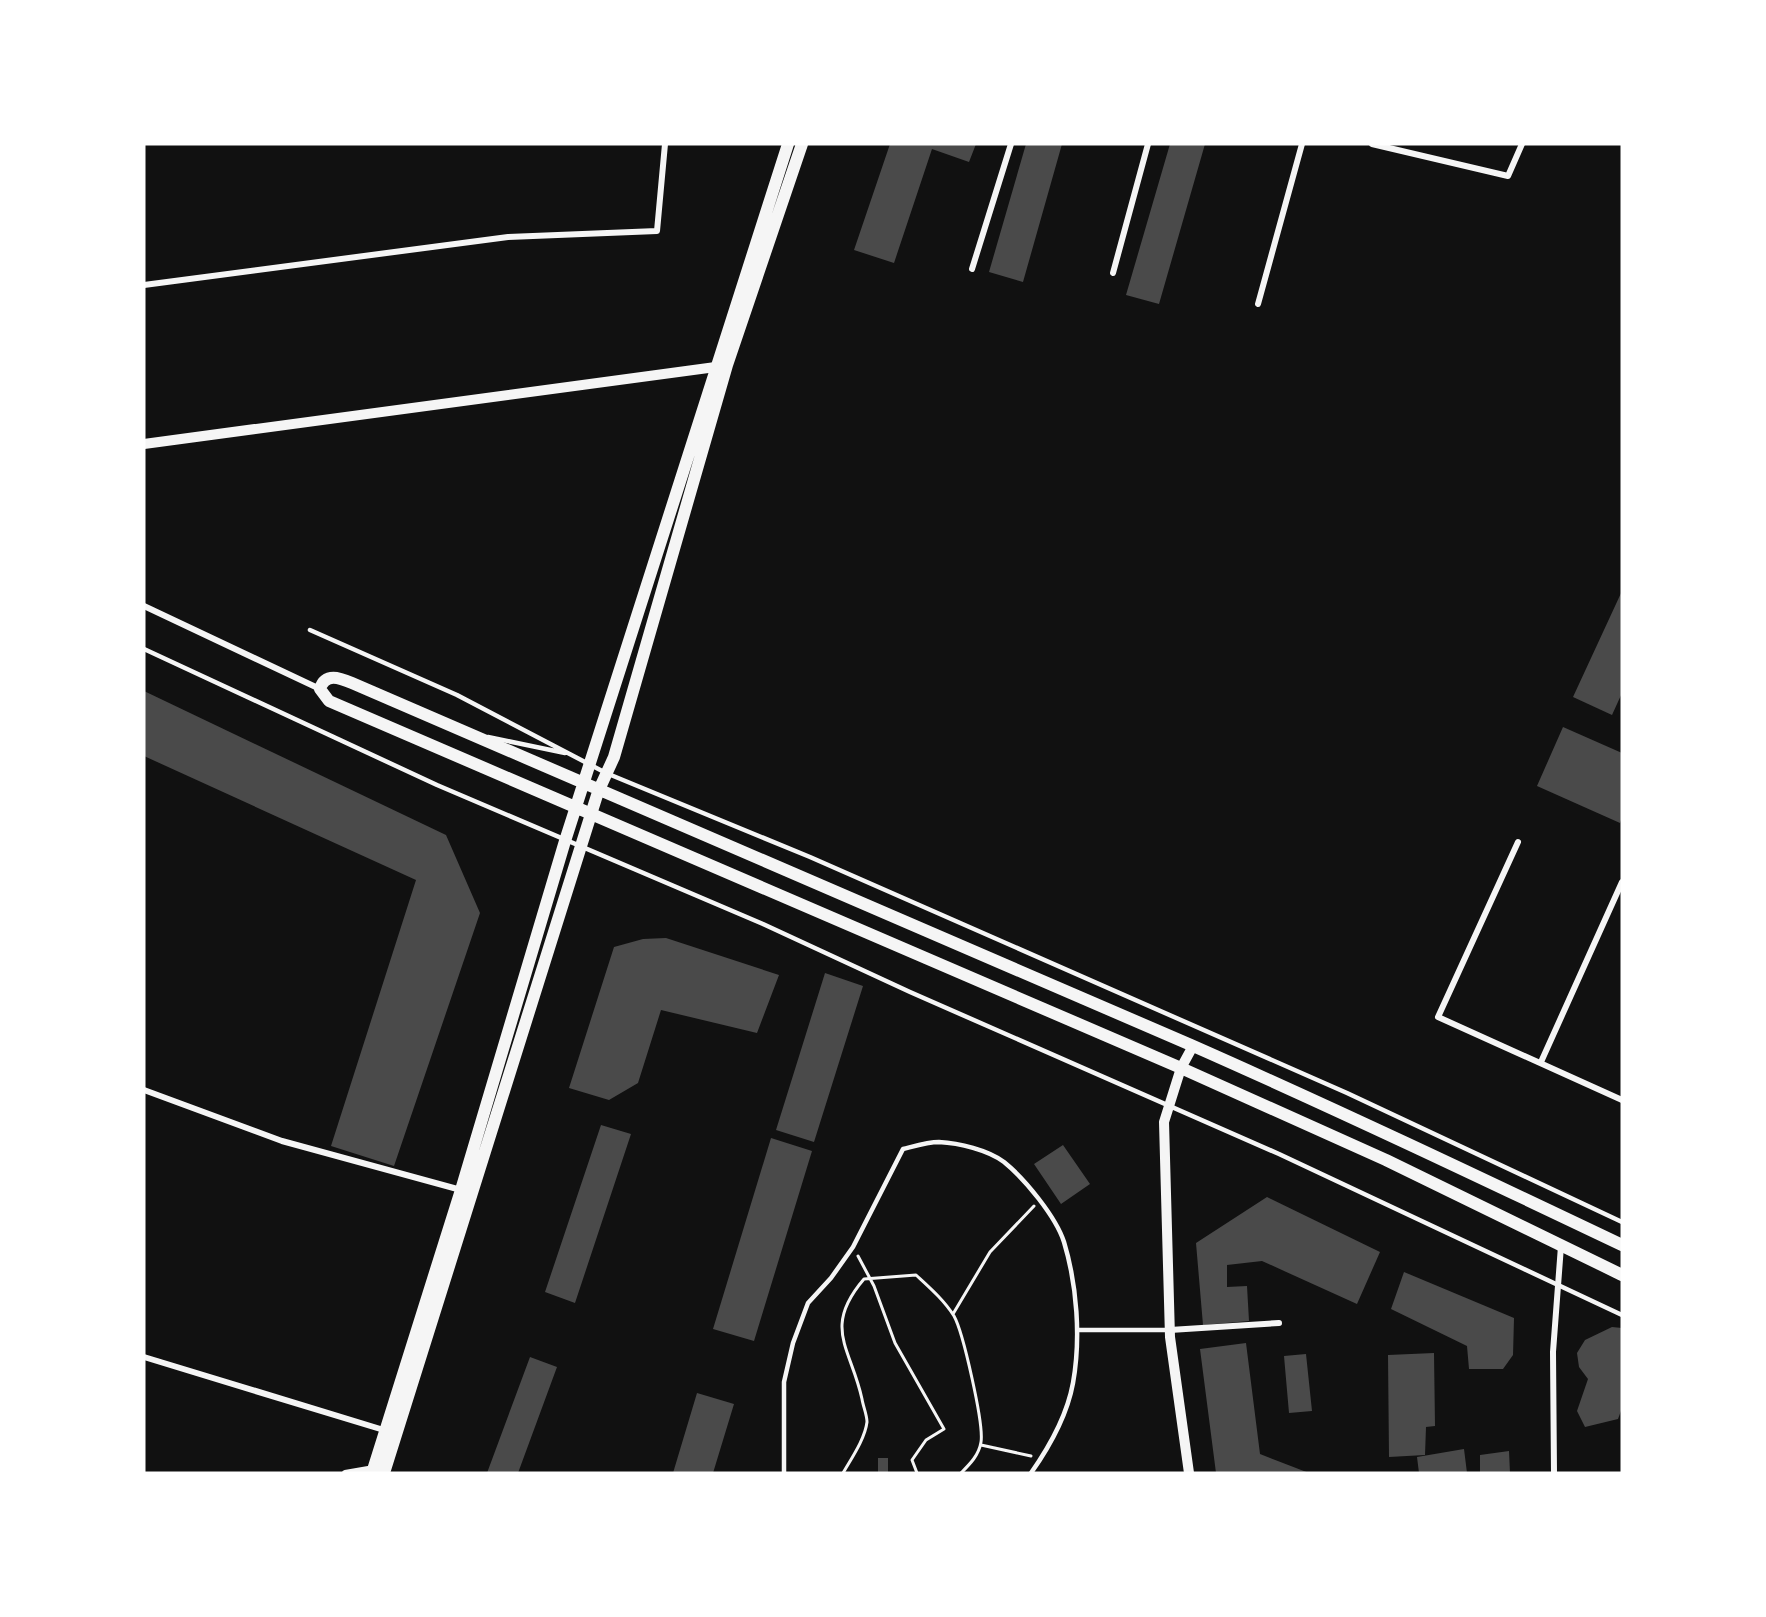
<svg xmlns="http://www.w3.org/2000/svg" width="1766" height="1617" viewBox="0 0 1766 1617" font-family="'PT Sans Narrow',sans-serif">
	<rect width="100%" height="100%" fill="#111"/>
	<path fill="#4a4a4a" d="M890 144H976L969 162 932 149 894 263 854 250Z
		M1026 144H1062L1023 282 989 272Z
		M1170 144H1205L1159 304 1126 295Z
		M1622 591V693L1612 715 1573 697Z
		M144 691 446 835 480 913 394 1166 331 1146 416 880 144 756Z
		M1563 727 1622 753V817L1620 823 1537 786Z
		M666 938 779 975 757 1033 661 1010 638 1083 609 1100 569 1088 614 947 643 939Z
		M825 973 863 986 814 1142 776 1130Z
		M601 1125 631 1134 575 1303 545 1292Z
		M771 1138 812 1151 754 1341 713 1329Z
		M1063 1145 1090 1184 1061 1204 1034 1164Z
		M1267 1197 1380 1252 1357 1304 1262 1261 1227 1265V1287L1247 1286 1249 1321 1203 1325 1196 1243Z
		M1404 1272 1514 1318 1513 1355 1503 1369H1469L1467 1346 1391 1309Z
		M1612 1327 1622 1328V1408L1618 1419 1585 1427 1577 1411 1588 1379 1579 1367 1577 1353 1585 1340Z
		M1246 1343 1260 1454 1309 1473H1216L1200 1349Z
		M1434 1353 1435 1426 1426 1427 1425 1455 1389 1457 1388 1355Z
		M1306 1354 1312 1411 1289 1413 1284 1356Z
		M530 1357 557 1367 518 1473H487Z
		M697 1393 734 1404 713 1473H673Z
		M1464 1449 1467 1473H1419L1417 1457Z
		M1509 1451 1510 1473H1480V1455Z
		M878 1458H888V1473H878Z"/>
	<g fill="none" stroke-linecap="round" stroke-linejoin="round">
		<path stroke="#f5f5f5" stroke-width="3" d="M858 1256 874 1286 895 1343 944 1429 926 1440 912 1460 917 1473
			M953 1314 990 1252 1034 1206
			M981 1445 1031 1456
			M843 1473C851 1459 865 1439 867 1422 867 1415 863 1406 862 1399 851 1348 822 1328 864 1279L916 1275C929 1287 944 1300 954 1316 963 1332 984 1424 981 1442 979 1455 970 1464 961 1473"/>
		<path stroke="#f5f5f5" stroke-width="4.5" d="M310 630 457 695 606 773 810 857 1347 1093 1622 1222
			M144 649 437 785 763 924 910 992 1279 1154 1622 1315
			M488 737 565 753
			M1077 1330H1170
			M784 1473V1382L793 1343 808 1303 831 1278 853 1247 903 1149C915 1146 928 1142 939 1142 959 1143 988 1150 1004 1162 1025 1179 1056 1217 1064 1242 1077 1285 1081 1338 1073 1383 1067 1416 1050 1446 1031 1473"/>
		<path stroke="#f5f5f5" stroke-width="6" d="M1372 144 1508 176 1522 144
			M972 269 1011 144
			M1113 273 1148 144
			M144 285 508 237 657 231 665 144
			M1258 304 1302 144
			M144 606 320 689
			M1518 842 1438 1017 1622 1100
			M1541 1062 1622 882
			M144 1090 282 1141 461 1190
			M1170 1330 1279 1323
			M144 1357 387 1431
			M345 1473 374 1468
			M1554 1473 1553 1352 1561 1246"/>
		<path stroke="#f5f5f5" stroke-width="10" d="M144 444 723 366
			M1189 1473 1170 1337 1164 1122 1181 1068 1193 1046"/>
		<path stroke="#f5f5f5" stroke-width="12" d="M1622 1245C1479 1177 1336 1109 1191 1045 912 924 631 806 352 683 340 678 325 672 320 689L329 701 1181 1068 1386 1160 1622 1275
			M372 1473 461 1190 565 841 788 144
			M384 1473 598 792 614 757 727 365 802 144"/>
	</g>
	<rect width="1766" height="1617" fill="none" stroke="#ffffff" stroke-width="291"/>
</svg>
